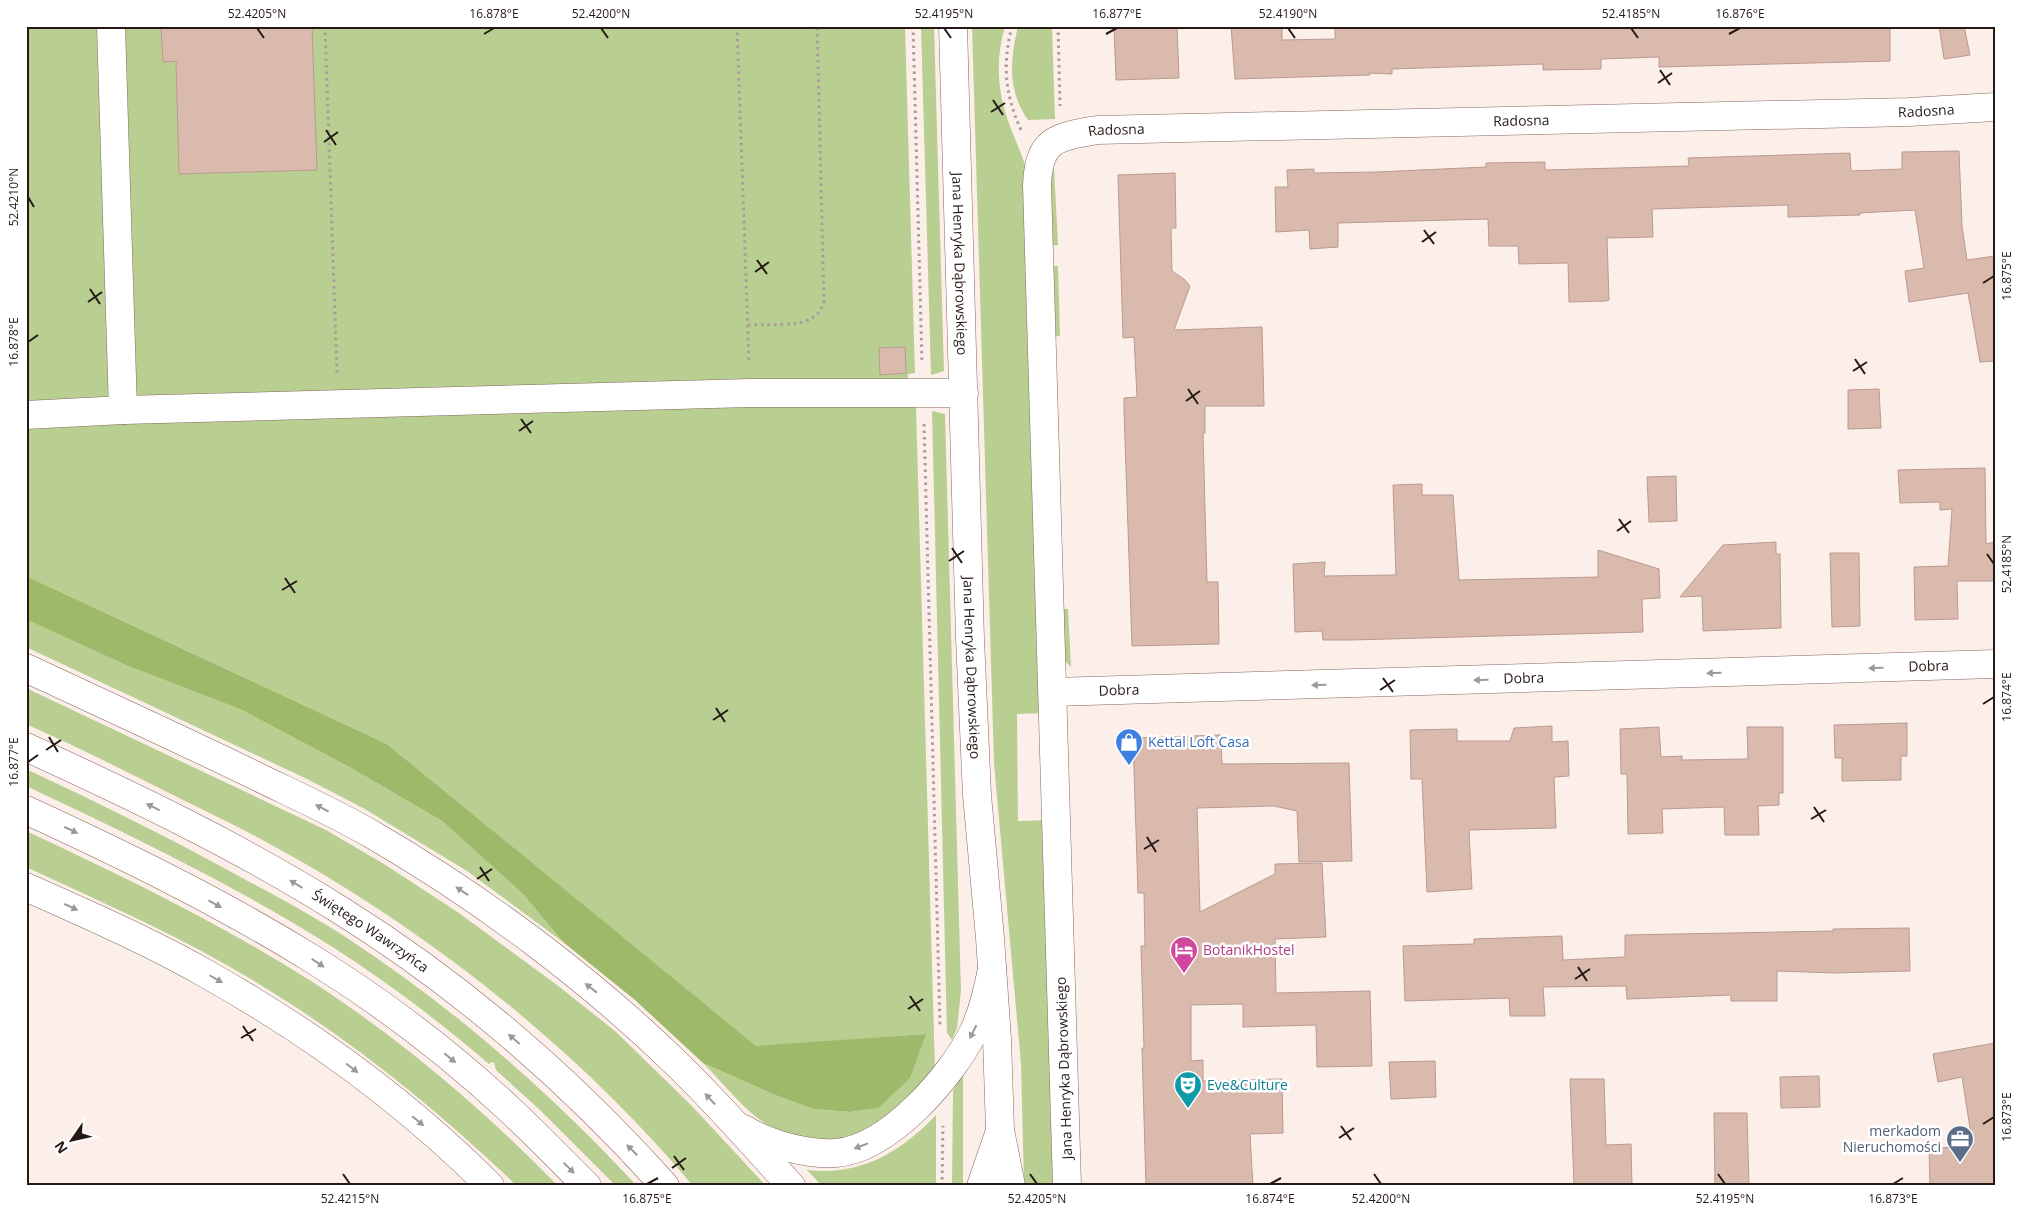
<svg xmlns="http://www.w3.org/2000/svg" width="2021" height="1212" viewBox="0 0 2021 1212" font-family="'Open Sans',sans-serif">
	<rect width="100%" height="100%" fill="#fcefea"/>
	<path fill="#b9ce91" d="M26 26H905L915 373 908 374V393L916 407 935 1070C917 1091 897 1111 874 1127 848 1145 799 1144 772 1128 745 1112 725 1085 703 1063L775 1095 813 1109 850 1112 878 1108 926 1034 756 1047 387 744 26 576Z
		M921 26H934L944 371 931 375Z
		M972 26H1005C996 57 997 87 1007 118 1013 136 1022 153 1027 172L1045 713 1017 714 1018 821 1049 820 1059 1186H1024L1021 1064 994 763Z
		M1018 26H1052L1055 119 1028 120C1007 90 1010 60 1018 26Z
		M1054 168 1058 245 1047 246 1051 173Z
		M1047 266H1058L1060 336 1050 337Z
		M932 411 945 414 961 991 957 1028 952 1040 947 1033Z
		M1058 609H1068L1071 667 1062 658Z
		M26 618 128 666 242 710 353 769 442 821 524 895 563 942 467 871 363 808 307 779 26 647Z
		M26 688 326 830 384 864 459 913 557 985 615 1031 691 1105 766 1186H693C584 1055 436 937 288 854 255 835 220 818 185 801 133 775 80 748 26 724Z
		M26 769C101 804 174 840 246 880 280 898 315 917 347 938 454 1008 551 1093 637 1186H616L540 1110 496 1070 494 1063 492 1062 489 1064C439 1021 386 981 331 946 234 885 130 835 26 786Z
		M26 831C123 876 221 924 311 981 402 1040 483 1109 558 1186H517C428 1101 331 1023 223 963 160 927 92 898 26 867Z
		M963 1074V1186H952L953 1091Z
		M936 1115V1186H822L807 1170C860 1176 900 1153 936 1115Z"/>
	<path fill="#9fb96a" d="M26 576 387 744 756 1046 926 1034 910 1078 878 1108 850 1112 813 1109 775 1095 703 1063 635 1000 563 942 524 895 442 821 353 769 242 710 128 666 26 619Z"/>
	<path fill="#dbbaae" stroke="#ba9a8f" d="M161 26H312L317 170 179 174 176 61 163 62Z
		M1114 26H1177L1179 78 1116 80Z
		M1231 26H1282V40L1335 39V26H1890V61L1659 67V57L1601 59V69L1543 70V64L1392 69V74L1370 73V75L1235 79Z
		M1939 26H1964L1970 55 1944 59Z
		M1959 151 1962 226 1967 260 1995 256V361L1980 362 1968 293 1909 302 1905 271 1924 268 1915 210 1860 213V215L1788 217V205L1652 209 1653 237 1607 238 1609 300 1606 301 1569 302 1568 263 1519 264 1518 246H1489L1488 219 1338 223V247L1310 249 1309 230 1276 232 1275 187H1288L1287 170 1314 169V173L1376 172 1486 167V163L1545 162V170L1689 166 1688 158 1850 153 1851 171 1902 169V152Z
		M1175 173 1176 228H1171L1172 271 1184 279 1190 286 1174 330 1262 327 1264 406H1205V433H1203L1207 582H1218L1219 644 1132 646 1124 410V398L1137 397 1134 337 1123 338 1118 175Z
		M905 347 906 373 880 375 879 348Z
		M1879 389 1881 428 1848 429V390Z
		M1985 468 1986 544 1995 542V581H1957L1958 619 1915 620 1914 567 1948 566 1952 509 1940 510V502L1900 503 1898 470Z
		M1676 476 1677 521 1649 522 1647 477Z
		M1422 484V495H1453L1459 580 1598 577V550L1659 569 1660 598 1642 599 1643 632 1351 640H1323L1322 631 1295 632 1293 564 1325 562 1324 576 1396 575 1393 485Z
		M1776 542V554H1780L1781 628 1703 631 1702 596 1680 597 1723 545Z
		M1830 553H1859L1860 626 1832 627Z
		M1907 723V756H1901V780L1842 781V758H1835L1834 725Z
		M1552 726V742L1568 741 1569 776 1554 777 1556 828 1469 830 1472 889 1427 892 1422 779H1411L1410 730 1457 729V741H1510L1514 728Z
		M1659 727 1661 757 1682 756V760L1748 759 1747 727H1783V793H1779V805L1758 806 1759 835H1725L1724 807 1662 809 1663 833 1628 834 1627 774H1621L1620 729Z
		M1221 735 1222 764 1349 763 1352 861 1299 862 1297 811 1274 806 1197 808 1200 912 1275 874V864L1322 863 1326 937 1275 939 1276 993 1370 991 1372 1066 1317 1067 1316 1025 1243 1027V1004L1191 1005V1061L1203 1060V1081L1282 1079 1283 1133 1250 1134 1253 1186H1146L1142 1048H1144L1141 946H1145L1144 893H1138L1133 738Z
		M1909 928 1910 971 1834 973 1777 971V1001H1731V995L1627 999 1626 986 1543 987 1545 1016H1510L1509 998 1405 1001 1403 946 1474 944V939L1562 936 1563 960 1625 957V935L1833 931V929Z
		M1995 1043V1186H1930L1929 1148 1973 1147 1962 1077 1938 1082 1933 1054Z
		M1435 1061 1436 1097 1391 1099 1389 1062Z
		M1819 1076 1820 1107 1781 1108 1780 1077Z
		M1570 1079H1604L1606 1145 1631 1144 1632 1186H1574Z
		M1714 1113H1747L1749 1186H1715Z"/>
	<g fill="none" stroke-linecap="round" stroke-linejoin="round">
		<g stroke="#85685d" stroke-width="29">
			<g id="minor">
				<path d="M111 26 123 410"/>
				<path id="s1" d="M953 26 970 639 977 795 990 938 997 1039 1000 1130 1011 1186"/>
				<path d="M26 415 123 410 750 393H964"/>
				<path id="s2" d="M1053 692 1995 664"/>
				<path d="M981 1186 1000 1131"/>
				<path id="s3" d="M1067 1186 1037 185C1039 139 1056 137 1097 130L1909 112 1995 107"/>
			</g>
		</g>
		<g stroke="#85685d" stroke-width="29">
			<g id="major">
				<path d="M26 668C103 704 180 739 256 776 295 795 335 813 373 835 481 898 589 978 679 1066 718 1104 754 1145 791 1186"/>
				<path id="s4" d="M26 747C133 796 240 847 340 910 460 985 570 1080 665 1186"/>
				<path d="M26 810C124 855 222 903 314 960 383 1003 450 1054 509 1109 536 1134 561 1160 587 1186"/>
				<path d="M26 887C88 915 151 942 210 976 311 1033 408 1104 490 1186"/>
				<path d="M744 1129C768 1144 807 1155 836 1153 889 1149 952 1076 974 1031 983 1011 988 990 992 969"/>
			</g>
		</g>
		<path stroke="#a99d98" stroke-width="3" stroke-dasharray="2.5 4" stroke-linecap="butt" d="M325 26 337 373
			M737 26 749 363
			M913 26 922 363
			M1012 26C1002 65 1005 94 1021 130
			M1058 26 1060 106
			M748 325C765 324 798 327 812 318 818 315 821 309 824 303L817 26
			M924 424 940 1025
			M942 1186 943 1126"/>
		<use href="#minor" stroke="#fff" stroke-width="28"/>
		<use href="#major" stroke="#fff" stroke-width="28"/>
	</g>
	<defs><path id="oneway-solid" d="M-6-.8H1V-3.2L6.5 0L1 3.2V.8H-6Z" transform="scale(1.25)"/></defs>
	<g fill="#9d9896">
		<use href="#oneway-solid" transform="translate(1876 668) rotate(178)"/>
		<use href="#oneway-solid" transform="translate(1714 673) rotate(178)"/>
		<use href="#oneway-solid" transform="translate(1481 680) rotate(178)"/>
		<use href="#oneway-solid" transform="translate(1319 685) rotate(178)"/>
		<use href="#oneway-solid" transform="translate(153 807) rotate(-154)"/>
		<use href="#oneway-solid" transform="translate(322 808) rotate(-152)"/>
		<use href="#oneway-solid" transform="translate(71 830) rotate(25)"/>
		<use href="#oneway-solid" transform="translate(296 884) rotate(-149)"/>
		<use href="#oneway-solid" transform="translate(462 891) rotate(-146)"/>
		<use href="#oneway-solid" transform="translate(215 904) rotate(29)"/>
		<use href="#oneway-solid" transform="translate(71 907) rotate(25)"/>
		<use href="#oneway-solid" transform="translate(318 963) rotate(33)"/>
		<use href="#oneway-solid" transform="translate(216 979) rotate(30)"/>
		<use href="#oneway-solid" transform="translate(591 988) rotate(-142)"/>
		<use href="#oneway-solid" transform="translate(973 1032) rotate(117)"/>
		<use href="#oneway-solid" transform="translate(514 1039) rotate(-139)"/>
		<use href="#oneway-solid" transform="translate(450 1058) rotate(39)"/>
		<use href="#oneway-solid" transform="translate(352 1068) rotate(37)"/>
		<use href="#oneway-solid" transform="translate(710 1099) rotate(-133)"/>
		<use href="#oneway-solid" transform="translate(418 1121) rotate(40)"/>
		<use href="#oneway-solid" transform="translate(861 1146) rotate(159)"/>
		<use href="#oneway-solid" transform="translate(632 1150) rotate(-135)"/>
		<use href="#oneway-solid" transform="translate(569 1168) rotate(45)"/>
	</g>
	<path fill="none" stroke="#251915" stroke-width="2" d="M257 28 264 38M601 28 608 38M944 28 951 38M1288 28 1295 38M1631 28 1638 38M484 34 494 28M1106 34 1117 28M1729 34 1740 28M1660 70 1670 85M1658 83 1672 73M993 100 1003 115M991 112 1005 103M326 130 336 145M324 142 338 132M28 197 34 207M1424 230 1434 244M1422 242 1436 232M757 260 767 274M755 272 769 262M1983 283 1994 276M90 289 100 304M88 302 102 292M28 342 38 335M1855 359 1865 374M1853 371 1867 362M1188 389 1198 404M1186 401 1200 391M521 419 531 433M519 431 533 421M1619 519 1629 533M1617 531 1631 521M952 548 962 563M1987 554 1994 564M949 561 964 551M285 578 295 593M282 590 297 581M1383 678 1393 692M1380 690 1395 680M1983 704 1994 697M716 708 725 722M713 720 728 710M49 737 58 752M46 750 61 740M28 762 38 755M1814 807 1824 822M1811 819 1826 810M1147 837 1156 852M1144 849 1159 840M480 867 489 881M477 879 492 869M1578 967 1587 981M1575 979 1590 969M910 996 920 1011M908 1009 923 999M243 1026 253 1041M241 1038 256 1029M1983 1124 1994 1117M1341 1126 1351 1140M1339 1138 1354 1128M674 1156 684 1170M672 1168 686 1158M343 1174 350 1184M1030 1174 1037 1184M1374 1174 1381 1184M1718 1174 1725 1184M647 1184 658 1178M1270 1184 1281 1178M1893 1184 1903 1178"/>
	<defs>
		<g id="shop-pin" transform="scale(1.4375)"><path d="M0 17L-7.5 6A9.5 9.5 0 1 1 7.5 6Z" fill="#3f7fe0" stroke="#fff"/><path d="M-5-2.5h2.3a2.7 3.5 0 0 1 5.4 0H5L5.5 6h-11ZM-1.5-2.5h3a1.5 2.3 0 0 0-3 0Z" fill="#fff"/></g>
		<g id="hotel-pin" transform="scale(1.4375)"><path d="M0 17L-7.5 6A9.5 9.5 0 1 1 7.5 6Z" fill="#d1479c" stroke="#fff"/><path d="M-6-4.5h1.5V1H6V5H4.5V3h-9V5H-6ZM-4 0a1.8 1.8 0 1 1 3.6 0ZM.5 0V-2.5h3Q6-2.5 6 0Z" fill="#fff"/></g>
		<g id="theatre-pin" transform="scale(1.4375)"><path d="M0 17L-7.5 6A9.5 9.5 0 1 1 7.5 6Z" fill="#0f9aa8" stroke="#fff"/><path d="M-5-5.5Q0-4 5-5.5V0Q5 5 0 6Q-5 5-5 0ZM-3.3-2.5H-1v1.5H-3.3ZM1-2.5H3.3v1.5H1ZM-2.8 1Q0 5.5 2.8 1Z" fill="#fff"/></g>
		<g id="office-pin" transform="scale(1.4375)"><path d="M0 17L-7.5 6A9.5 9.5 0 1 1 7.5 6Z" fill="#5c6f8a" stroke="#fff"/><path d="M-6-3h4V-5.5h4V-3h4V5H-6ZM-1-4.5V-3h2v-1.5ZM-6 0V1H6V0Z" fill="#fff"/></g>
	</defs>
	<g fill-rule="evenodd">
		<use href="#shop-pin" x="1129" y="742"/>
		<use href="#hotel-pin" x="1184" y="950"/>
		<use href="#theatre-pin" x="1188" y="1085"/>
		<use href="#office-pin" x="1960" y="1139"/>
	</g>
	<g text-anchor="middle" stroke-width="5" stroke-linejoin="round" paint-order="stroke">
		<g font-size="14" fill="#251915" stroke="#fff">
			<text dy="5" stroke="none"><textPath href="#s3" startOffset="1924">Radosna</textPath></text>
			<text dy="5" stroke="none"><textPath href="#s3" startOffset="1519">Radosna</textPath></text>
			<text dy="5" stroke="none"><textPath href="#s3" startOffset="1114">Radosna</textPath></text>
			<text dy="5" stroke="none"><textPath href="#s1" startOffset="238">Jana Henryka Dąbrowskiego</textPath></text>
			<text dy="5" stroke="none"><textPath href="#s2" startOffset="876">Dobra</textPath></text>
			<text dy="5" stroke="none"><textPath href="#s1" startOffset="642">Jana Henryka Dąbrowskiego</textPath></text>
			<text dy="5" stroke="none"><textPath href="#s2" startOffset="471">Dobra</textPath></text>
			<text dy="5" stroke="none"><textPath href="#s2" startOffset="66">Dobra</textPath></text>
			<text dy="5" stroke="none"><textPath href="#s4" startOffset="391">Świętego Wawrzyńca</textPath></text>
			<text transform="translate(1064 1068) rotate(-92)" y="5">Jana Henryka Dąbrowskiego</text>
		</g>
		<g font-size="14" fill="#366cbe" stroke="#fff" text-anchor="start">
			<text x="1148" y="747">Kettal Loft Casa</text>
		</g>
		<g font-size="14" fill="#b23c85" stroke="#fff" text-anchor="start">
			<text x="1203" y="955">BotanikHostel</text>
		</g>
		<g font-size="14" fill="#0d838f" stroke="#fff" text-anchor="start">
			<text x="1207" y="1090">Eve&amp;Culture</text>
		</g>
		<g font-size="14" fill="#4e5e75" stroke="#fff" text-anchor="end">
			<text x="1941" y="1136">merkadom<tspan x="1941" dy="16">Nieruchomości</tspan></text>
		</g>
	</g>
	<rect width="2021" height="1212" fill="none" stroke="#ffffff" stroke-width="55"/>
	<g transform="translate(72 1140) rotate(236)" stroke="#ffffff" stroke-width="4" paint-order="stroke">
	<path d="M0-4L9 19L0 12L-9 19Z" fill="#251915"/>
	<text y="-8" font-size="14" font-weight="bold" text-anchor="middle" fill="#251915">N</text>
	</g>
	<rect x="28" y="28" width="1966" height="1156" fill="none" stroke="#251915" stroke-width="2"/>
	<g font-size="12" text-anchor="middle" fill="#251915">
		<text x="257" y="18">52.4205°N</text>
		<text x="494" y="18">16.878°E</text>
		<text x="601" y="18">52.4200°N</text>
		<text x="944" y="18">52.4195°N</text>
		<text x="1117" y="18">16.877°E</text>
		<text x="1288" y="18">52.4190°N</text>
		<text x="1631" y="18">52.4185°N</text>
		<text x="1740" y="18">16.876°E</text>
		<text transform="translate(14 197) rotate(-90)" y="4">52.4210°N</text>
		<text transform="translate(2007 276) rotate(-90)" y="4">16.875°E</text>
		<text transform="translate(14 342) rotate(-90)" y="4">16.878°E</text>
		<text transform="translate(2007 564) rotate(-90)" y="4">52.4185°N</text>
		<text transform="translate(2007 697) rotate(-90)" y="4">16.874°E</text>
		<text transform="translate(14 762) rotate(-90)" y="4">16.877°E</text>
		<text transform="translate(2007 1117) rotate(-90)" y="4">16.873°E</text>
		<text x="350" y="1203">52.4215°N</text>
		<text x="647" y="1203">16.875°E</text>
		<text x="1037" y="1203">52.4205°N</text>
		<text x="1270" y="1203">16.874°E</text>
		<text x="1381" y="1203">52.4200°N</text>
		<text x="1725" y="1203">52.4195°N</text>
		<text x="1893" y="1203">16.873°E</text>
	</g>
</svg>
